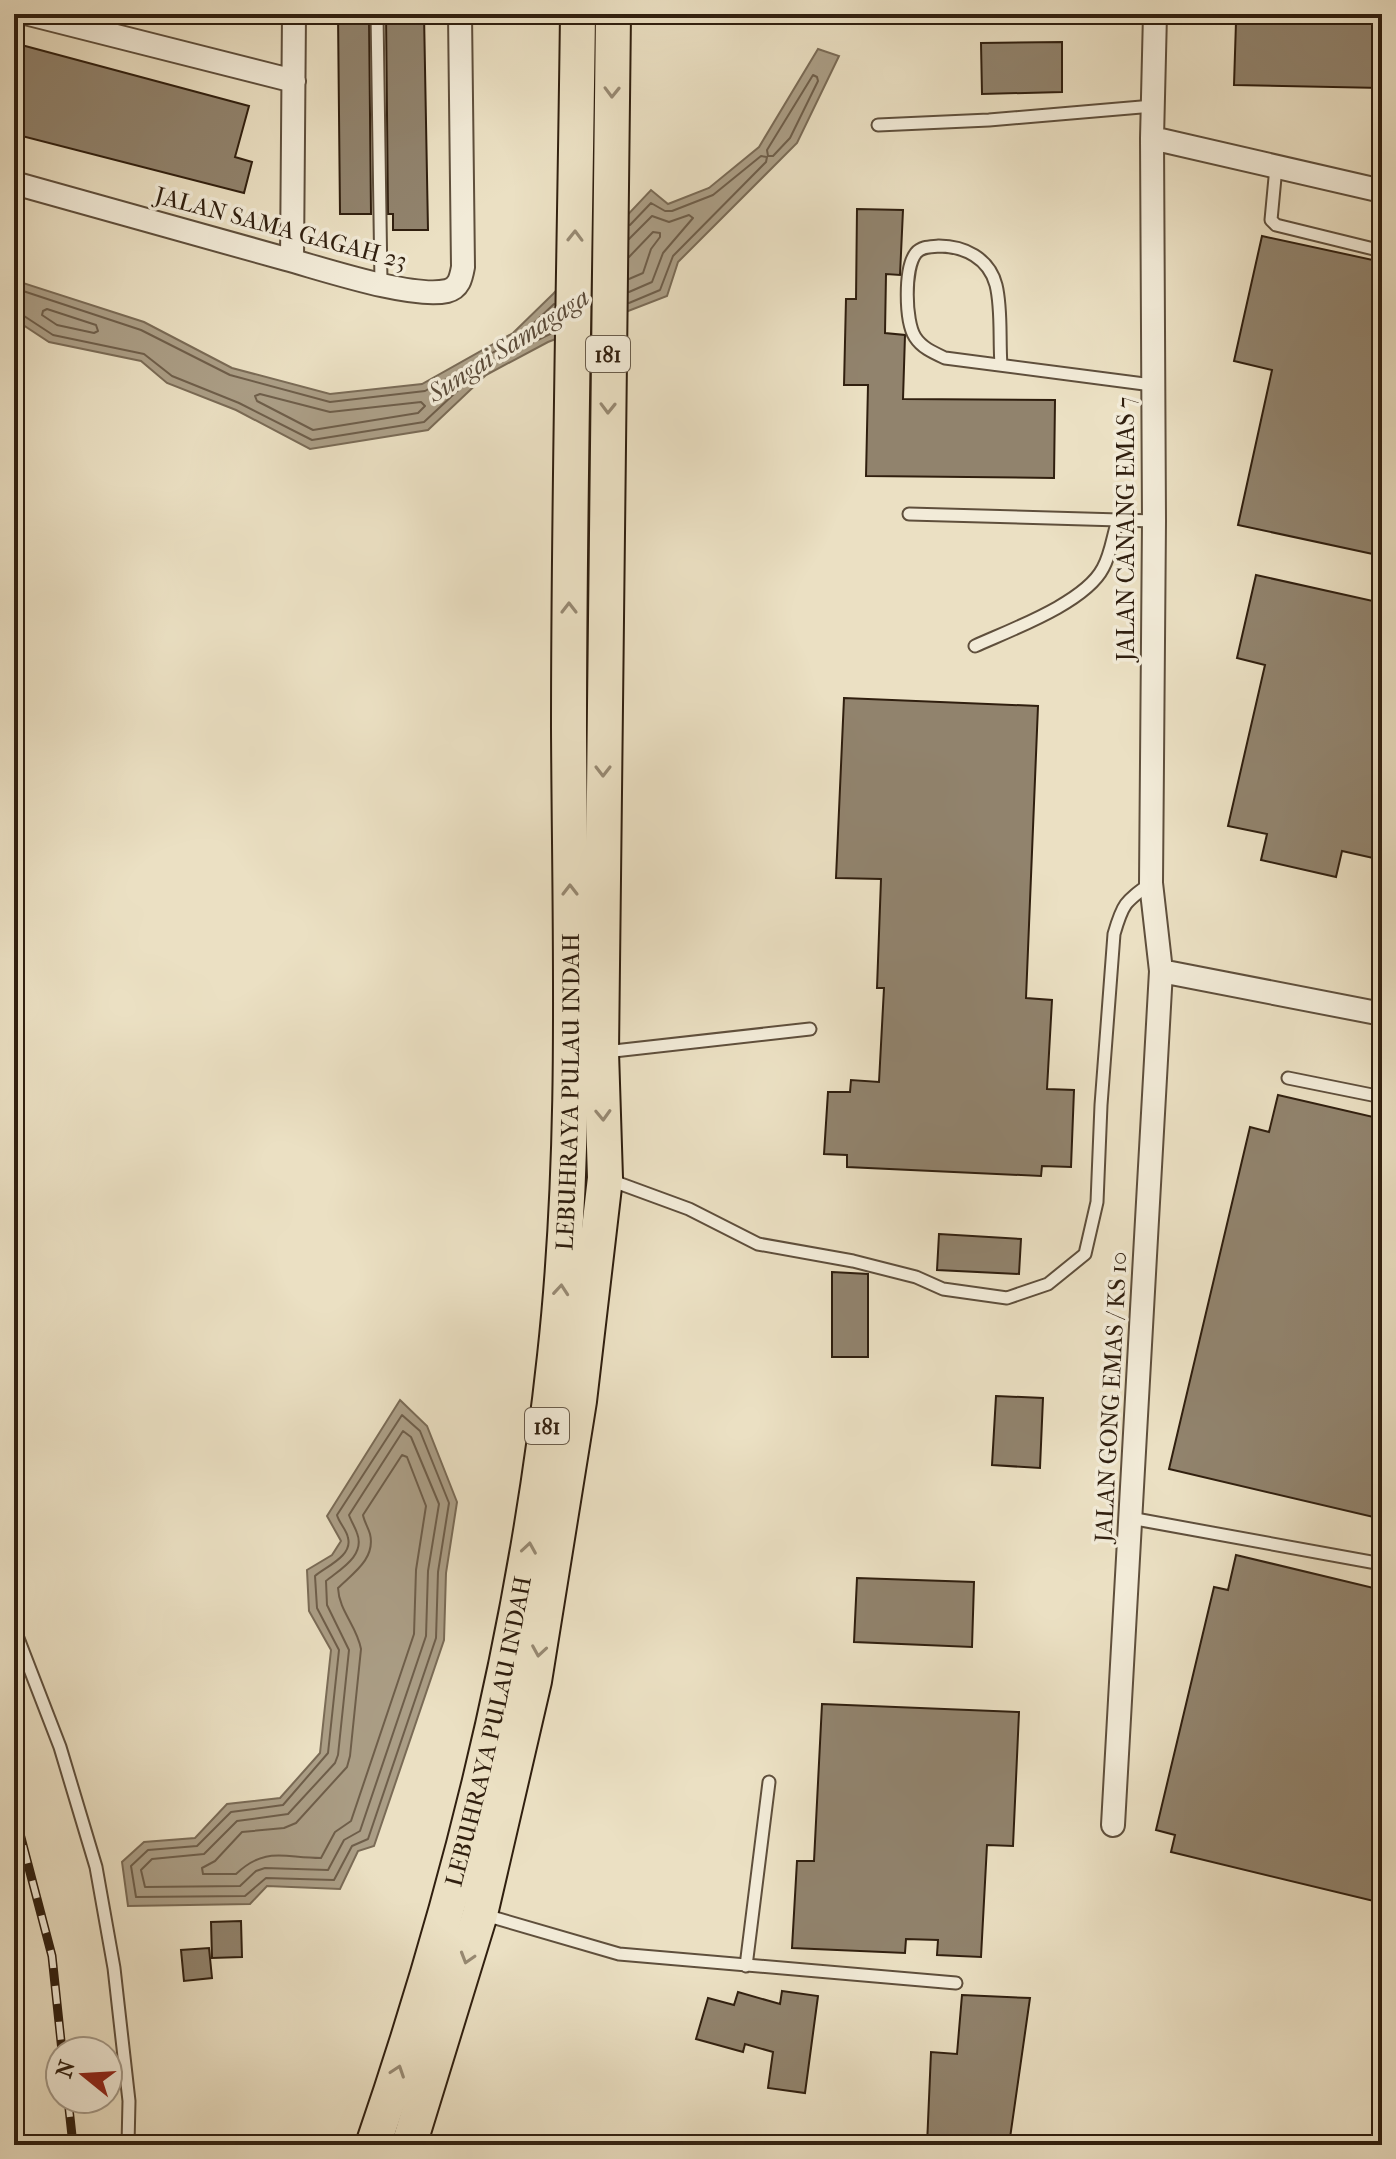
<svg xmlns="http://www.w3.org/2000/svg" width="1396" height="2159" viewBox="0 0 1396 2159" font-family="'IM FELL French Canon',serif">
	<rect width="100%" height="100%" fill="#ebe0c3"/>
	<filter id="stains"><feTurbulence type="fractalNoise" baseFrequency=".0025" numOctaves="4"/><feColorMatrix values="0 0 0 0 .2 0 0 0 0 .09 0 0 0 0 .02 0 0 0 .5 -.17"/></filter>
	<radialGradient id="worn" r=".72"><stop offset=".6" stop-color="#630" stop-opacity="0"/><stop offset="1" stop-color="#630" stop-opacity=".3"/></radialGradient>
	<path fill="#ab9e86" stroke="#7a6b56" stroke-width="2" d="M818 49 839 56 797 143 678 262 667 296 548 342 486 375 428 430 310 449 236 410 167 383 141 361 49 342 14 319V280L144 322 232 368 330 394 422 384 513 333 553 294 651 190 668 204 709 188 759 147Z
		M400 1400 427 1426 457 1502 446 1573 444 1640 374 1846 358 1851 340 1889 267 1886 250 1904 128 1906 122 1862 144 1842 195 1838 227 1804 280 1798 320 1753 331 1650 309 1611 307 1570 332 1555 341 1541 327 1516Z"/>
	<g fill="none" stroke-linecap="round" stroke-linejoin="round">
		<path stroke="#6e5e4a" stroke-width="2" d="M813 75 817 77 818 81 790 138 773 156H768L767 150Z
			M629 279 643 273 651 249 660 237V233L653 232 629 257
			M14 288 141 330 230 375 330 402 425 391 517 339 554 304
			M629 292 652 282 663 253 693 218 689 215 669 222 652 216 629 239
			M629 303 660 290 673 256 766 162 767 157 761 156 713 195 672 211H665L651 203 630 225
			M47 309 96 325 98 331 94 333 57 325 42 315 43 311Z
			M14 313 21 314 53 335 144 354 172 376 239 403 312 440 424 422 483 367 554 332
			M260 394 330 412 421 402 425 406 418 413 313 430 257 401 255 396Z
			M402 1415 420 1431 449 1503 438 1572 436 1638 368 1839 352 1846 334 1880 266 1878 245 1896 136 1897 131 1866 148 1850 197 1846 231 1812 283 1805 328 1753 339 1650 317 1608 315 1576C325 1567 353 1556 348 1538 347 1530 339 1523 337 1515Z
			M403 1431 411 1437 439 1504 428 1571 426 1636 360 1831 344 1840 328 1870 265 1868 256 1871 240 1886 145 1887 141 1870 152 1859 204 1854 237 1821 288 1814 335 1763 338 1755 349 1650 327 1605 326 1581C339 1570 366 1556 357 1533 355 1527 351 1521 349 1515Z
			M402 1455 407 1457 426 1506 416 1570 414 1634 351 1821 335 1832 321 1858C283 1858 266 1846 236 1874H203L202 1868 215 1861 242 1832 284 1828 296 1823 347 1767 350 1756 361 1649C357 1626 339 1611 338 1588 352 1574 376 1559 370 1534 368 1527 364 1521 363 1515Z"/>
	</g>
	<path fill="#91836d" stroke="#301f0f" stroke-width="2" d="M338 14H369L371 214H340Z
		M386 14H424L428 230H393V214H388Z
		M1318 14H1382V88L1234 85 1236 22 1318 24Z
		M1062 42V92L982 94 981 43Z
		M14 43 249 106 235 157 252 162 244 193 14 134Z
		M857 209 903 210 900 275 886 274 885 333 905 335 903 399 1055 400 1054 478 866 476 868 385H844L846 299H856Z
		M1262 236 1382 262V556L1238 525 1272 370 1234 361Z
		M1256 575 1382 603V860L1342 851 1336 877 1261 860 1267 834 1228 826 1265 665 1237 658Z
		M844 698 1038 706 1026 998 1052 1000 1047 1089 1074 1090 1071 1167 1042 1166 1041 1176 847 1167V1155L824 1154 828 1092H850L851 1080 879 1082 884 988H877L881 879 836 878Z
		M1278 1095 1382 1119V1519L1169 1469 1250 1127 1269 1132Z
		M939 1234 1021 1239 1019 1274 937 1270Z
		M832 1272 868 1274V1357H832Z
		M996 1396 1043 1398 1040 1468 992 1465Z
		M1236 1555 1382 1590V1903L1171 1852 1175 1835 1156 1830 1214 1587 1228 1590Z
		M857 1578 974 1582 972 1647 854 1642Z
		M822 1704 1019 1712 1013 1846 987 1845 981 1957 937 1955 938 1940 906 1939 905 1953 792 1948 797 1861H814Z
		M241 1921 242 1957 212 1958 211 1922Z
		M209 1948 212 1978 184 1981 181 1950Z
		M782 1991 818 1996 805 2093 768 2088 773 2052 745 2044 743 2052 696 2039 708 1998 734 2005 738 1992 780 2004Z
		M962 1995 1030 1998 1009 2145H927L931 2052 957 2054Z"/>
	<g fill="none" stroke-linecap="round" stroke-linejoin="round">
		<g stroke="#5f4f3c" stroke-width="15">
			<path id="service" d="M377 14 381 283
				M878 125 989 120 1153 106
				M1276 167 1271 220 1276 225 1382 251
				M1001 365C999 339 1002 309 996 285 989 258 964 246 939 246 931 247 922 246 916 253 904 268 905 321 915 337 922 348 934 353 945 358L1152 385
				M909 514 1154 521
				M975 646C1010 630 1085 603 1103 568 1111 554 1113 535 1118 520
				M605 1052 810 1029
				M1288 1078 1382 1097
				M610 1180 689 1209 758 1244 853 1261 916 1277 943 1289 1007 1298 1048 1284 1085 1254 1097 1202 1101 1105 1114 934C1123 903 1125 902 1151 883
				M1130 1518 1382 1564
				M14 1628 60 1747 96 1867 114 1968 129 2101 128 2145
				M485 1915 619 1954 956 1983
				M746 1966 769 1782"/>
		</g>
		<g stroke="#5f4f3c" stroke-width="26">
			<path id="minor" d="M29 14 294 81
				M1155 14 1152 138 1154 521 1151 883 1161 971 1382 1014
				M1152 138 1382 191
				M14 183C105 208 195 234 286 259 323 269 412 299 447 291 459 288 461 278 463 267L460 14
				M292 260 294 14
				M1113 1825 1161 971"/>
		</g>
		<g stroke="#301f0f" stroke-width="38">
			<g id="primary">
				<path id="s1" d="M373 2145C461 1889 526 1625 555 1356 578 1148 570 937 569 728 569 490 575 252 578 14"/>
				<path d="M409 2145 480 1914 534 1681 579 1401 605 1178 601 1052 613 14"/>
			</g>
		</g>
		<use href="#service" stroke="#f2ebd8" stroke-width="11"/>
		<use href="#minor" stroke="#f2ebd8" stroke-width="22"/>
		<use href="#primary" stroke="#ebe0c3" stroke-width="34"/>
		<g stroke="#301f0f" stroke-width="9">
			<path id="rail" d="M14 1811 52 1956 62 2051
				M68 2099 73 2145"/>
		</g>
		<use href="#rail" stroke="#f2ebd8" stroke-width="6" stroke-dasharray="18" stroke-linecap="butt"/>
	</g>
	<defs><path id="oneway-chevron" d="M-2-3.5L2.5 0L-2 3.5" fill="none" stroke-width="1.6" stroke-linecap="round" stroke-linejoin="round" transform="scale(2)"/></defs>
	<g stroke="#978972">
		<use href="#oneway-chevron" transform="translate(612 92) rotate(91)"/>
		<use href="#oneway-chevron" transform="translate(575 236) rotate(-89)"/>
		<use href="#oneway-chevron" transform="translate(608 408) rotate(91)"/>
		<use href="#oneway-chevron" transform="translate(569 608) rotate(-90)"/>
		<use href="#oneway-chevron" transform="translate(603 771) rotate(90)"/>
		<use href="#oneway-chevron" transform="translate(570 890) rotate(-90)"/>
		<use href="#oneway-chevron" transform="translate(603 1115) rotate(88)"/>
		<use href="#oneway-chevron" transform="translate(561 1290) rotate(-85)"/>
		<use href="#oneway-chevron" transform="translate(529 1548) rotate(-81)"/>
		<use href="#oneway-chevron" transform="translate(539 1651) rotate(99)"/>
		<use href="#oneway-chevron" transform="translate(467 1958) rotate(107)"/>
		<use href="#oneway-chevron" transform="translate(398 2071) rotate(-71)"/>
	</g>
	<g text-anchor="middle" stroke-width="7" stroke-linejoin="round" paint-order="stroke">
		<g fill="#f2ebd8" stroke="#6a5c4b" stroke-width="2">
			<rect x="586" y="336" width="44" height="36" rx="6"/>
			<rect x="525" y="1408" width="44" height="36" rx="6"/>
		</g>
		<g font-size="22" font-weight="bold" fill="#301f0f">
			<text x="608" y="362">181</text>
			<text x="547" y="1434">181</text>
		</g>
		<g font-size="24" fill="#301f0f" stroke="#f2ebd8">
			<text transform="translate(281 228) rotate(15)" y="8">JALAN SAMA GAGAH 23</text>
			<text transform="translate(1126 529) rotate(-90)" y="8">JALAN CANANG EMAS 7</text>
			<text dy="8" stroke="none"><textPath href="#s1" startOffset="1076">LEBUHRAYA PULAU INDAH</textPath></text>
			<text transform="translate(1111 1397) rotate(-87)" y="8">JALAN GONG EMAS / KS 10</text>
			<text dy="8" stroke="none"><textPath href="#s1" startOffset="430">LEBUHRAYA PULAU INDAH</textPath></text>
		</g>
		<g font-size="26" font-style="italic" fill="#5b4b39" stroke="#f2ebd8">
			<text transform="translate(508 345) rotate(-33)" y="9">Sungai Samagaga</text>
		</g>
	</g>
	<rect width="1396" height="2159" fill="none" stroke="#ebe0c3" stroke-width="48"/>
	<rect x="16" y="16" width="1364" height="2127" fill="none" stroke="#301f0f" stroke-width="4"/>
	<rect x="24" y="24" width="1348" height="2111" fill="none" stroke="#301f0f" stroke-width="2"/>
	<g transform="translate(84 2075) rotate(288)"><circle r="38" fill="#f2ebd8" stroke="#a49988" stroke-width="2"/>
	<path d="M0-6L14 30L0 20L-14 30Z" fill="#8f2418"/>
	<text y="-12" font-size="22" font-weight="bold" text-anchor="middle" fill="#301f0f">N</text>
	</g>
	<rect width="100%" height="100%" filter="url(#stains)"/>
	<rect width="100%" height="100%" fill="url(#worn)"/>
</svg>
